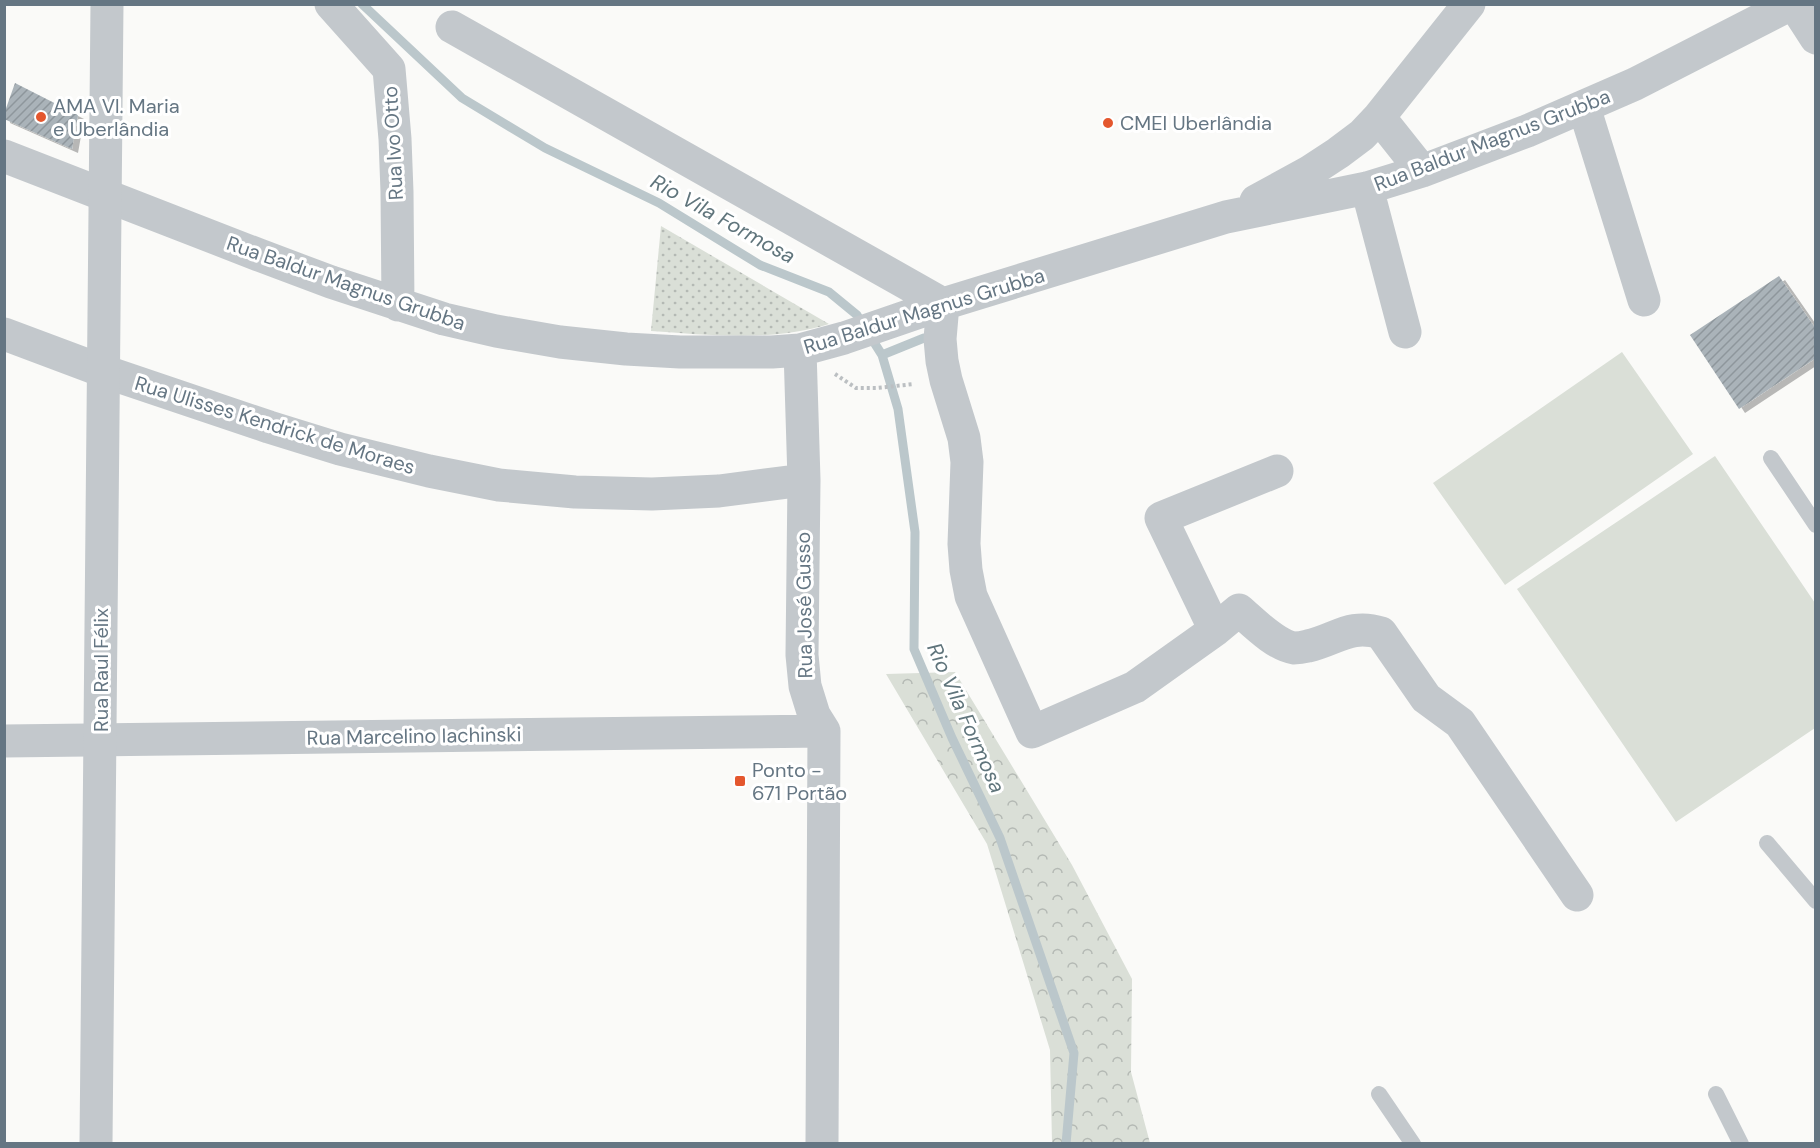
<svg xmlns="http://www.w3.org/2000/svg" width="1820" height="1148" viewBox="0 0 1820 1148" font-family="'DM Sans',sans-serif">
	<defs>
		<pattern id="grass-dots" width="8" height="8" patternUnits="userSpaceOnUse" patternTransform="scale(1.5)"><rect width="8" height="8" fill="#dadfd7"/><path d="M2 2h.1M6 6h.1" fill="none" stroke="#b4b9b4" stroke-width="1.8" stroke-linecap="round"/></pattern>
		<pattern id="forest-crowns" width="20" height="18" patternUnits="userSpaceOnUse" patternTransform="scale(1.5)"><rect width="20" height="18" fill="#dadfd7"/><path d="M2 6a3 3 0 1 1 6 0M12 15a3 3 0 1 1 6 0" fill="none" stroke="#b4b9b4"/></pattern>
		<pattern id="building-hatch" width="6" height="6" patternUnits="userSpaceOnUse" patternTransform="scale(1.5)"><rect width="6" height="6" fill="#aab3b9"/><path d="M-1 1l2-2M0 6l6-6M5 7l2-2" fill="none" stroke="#8e969c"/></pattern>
		<filter id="shadow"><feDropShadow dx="6" dy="4" stdDeviation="0" flood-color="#0004"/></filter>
	</defs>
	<rect width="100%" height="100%" fill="#fafaf8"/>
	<path fill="url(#grass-dots)" d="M661 226 829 324C771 342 710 335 651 331Z"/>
	<path fill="url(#forest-crowns)" d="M955 672 1072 865 1132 979 1131 1072 1150 1143H1052L1050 1050 987 844 886 674Z"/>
	<path fill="#dadfd7" d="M1622 352 1693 454 1505 585 1433 483Z
		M1715 456 1815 603V728L1676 822 1517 589Z"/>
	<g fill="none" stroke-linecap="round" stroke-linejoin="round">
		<path stroke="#bbc7cb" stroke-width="9" d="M362 4 462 98 545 148 659 203 760 265 829 292 857 315 863 325
			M870 336 882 355 898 409 915 532 914 649 952 738 1000 838 1074 1053 1066 1144
			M882 355 924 338"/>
	</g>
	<path fill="url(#building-hatch)" filter="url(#shadow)" d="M15 83 78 115 72 149 4 119V114Z
		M1779 276 1816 329V358L1739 409 1690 335Z"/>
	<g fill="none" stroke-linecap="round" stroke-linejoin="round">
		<path stroke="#bbbfc2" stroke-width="4" stroke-dasharray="3 3" stroke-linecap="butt" d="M835 374 856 388H877L914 384"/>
		<path stroke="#c3c8cc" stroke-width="16" d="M1771 458 1816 525
			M1767 843 1816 901
			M1379 1094 1413 1144
			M1716 1094 1741 1144"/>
		<path stroke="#c3c8cc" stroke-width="33" d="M331 4 389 69 395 139 397 192 398 305
			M1794 4 1816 38
			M452 27 943 304 940 339 942 361 946 380 964 438 967 462 964 544 966 570 971 596 1032 732 1135 687 1215 630 1239 610C1253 622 1275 645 1294 648 1298 648 1304 647 1308 646 1336 640 1350 623 1381 633L1426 698 1460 723 1577 895
			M1584 107 1644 300
			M1379 117 1422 171
			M4 156 259 255 331 282 444 319 496 331 560 342 626 349 680 352H772L800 350 844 338 943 304 1226 217 1367 188 1422 171 1527 131 1635 84 1791 4
			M1367 188 1405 332
			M1256 201 1309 172 1338 153 1362 135 1379 117 1469 4
			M4 334 103 371 269 427 340 449 429 471 499 485 575 492 652 494 719 491 804 480
			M800 350 804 480 802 655 805 686 814 715 824 731 822 1144
			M1215 630 1161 518 1277 471
			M4 741 824 731"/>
		<path stroke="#c3c8cc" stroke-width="33" d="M96 1144 107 4"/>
	</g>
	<g fill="#e4572e" stroke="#fff" stroke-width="2">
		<circle cx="41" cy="117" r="6"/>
		<circle cx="1108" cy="123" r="6"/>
		<rect x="734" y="775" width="12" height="12" rx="3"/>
	</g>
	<g text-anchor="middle" stroke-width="6" stroke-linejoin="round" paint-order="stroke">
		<g font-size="20" fill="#657683" stroke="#fff" text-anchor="start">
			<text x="53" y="113">AMA Vl. Maria<tspan x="53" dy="23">e Uberlândia</tspan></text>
			<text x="1120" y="130">CMEI Uberlândia</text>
			<text x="752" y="777">Ponto -<tspan x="752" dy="23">671 Portão</tspan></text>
		</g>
		<g font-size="20" fill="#657683" stroke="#fff">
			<text transform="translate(1492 140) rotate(-21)" y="7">Rua Baldur Magnus Grubba</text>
			<text transform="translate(393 143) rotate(-93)" y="7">Rua Ivo Otto</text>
			<text transform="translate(346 283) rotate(19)" y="7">Rua Baldur Magnus Grubba</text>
			<text transform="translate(924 311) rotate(-17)" y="7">Rua Baldur Magnus Grubba</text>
			<text transform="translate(275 425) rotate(17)" y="7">Rua Ulisses Kendrick de Moraes</text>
			<text transform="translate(804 605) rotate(-91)" y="7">Rua José Gusso</text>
			<text transform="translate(101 670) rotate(-90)" y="7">Rua Raul Félix</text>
			<text transform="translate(414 736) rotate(-1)" y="7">Rua Marcelino Iachinski</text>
		</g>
		<g font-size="21" font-style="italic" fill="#60757c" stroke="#fff">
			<text transform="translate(723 219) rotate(29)" y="7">Rio Vila Formosa</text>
			<text transform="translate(966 718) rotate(66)" y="7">Rio Vila Formosa</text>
		</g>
	</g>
	<rect width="1820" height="1148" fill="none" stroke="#657683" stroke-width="12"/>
</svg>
